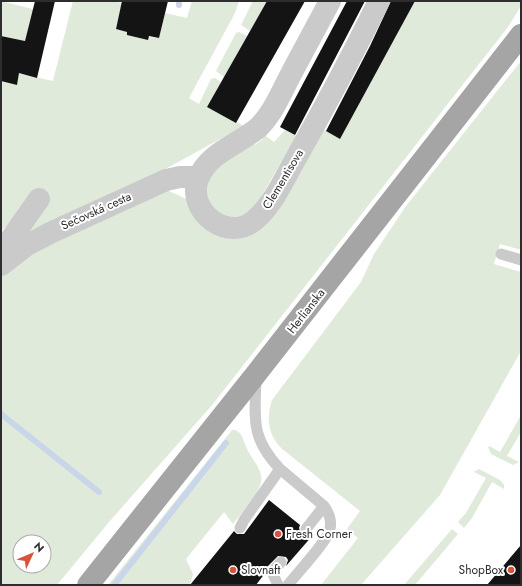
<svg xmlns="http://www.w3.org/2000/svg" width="522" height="586" viewBox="0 0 522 586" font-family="Jost,sans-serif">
	<rect width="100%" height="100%" fill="#fff"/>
	<path fill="#e0eadb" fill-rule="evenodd" d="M1 1 48 13 51 16 50 25 30 21 25 41 1 36Z
		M73 1H112L122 3 116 29 127 32V35L159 38 165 13 187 18 192 1H239L235 13 189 98 199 104 211 79 215 78 221 82 207 107 244 126 158 173 25 233 15 218 1 231V81L17 85 19 73 53 81Z
		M253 1H267L250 31 241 25Z
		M415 1H521V6L508 27 213 404 109 522 57 585H1V274L30 252 167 190 184 198 230 237 319 127 340 139ZM20 542H44V566H20Z
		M239 32 247 36 224 77 216 71 236 33Z
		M521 61V250L500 244 494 264 521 272V351L440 495 361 585H321L358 538 347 529 360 511 281 448C268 434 266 418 272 400L361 282 374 254 406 206Z
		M285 130 296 136 257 204C254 207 251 211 248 213 227 227 195 202 208 178 217 162 237 152 252 141L255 145 263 139 261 135 263 134 274 142Z
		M521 415V432L507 456 519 462 513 465 491 454 488 447 489 446 500 452Z
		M232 430H236C243 434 244 443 248 451 252 458 259 467 261 475 265 489 241 513 233 524L224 512 186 559 193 574 190 585H108Z
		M479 469 500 480 504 485V489L492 482 472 518 464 528 458 522 466 513 486 478 474 472Z
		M452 529 458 534 415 585H404Z"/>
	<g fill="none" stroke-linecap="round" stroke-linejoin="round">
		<path stroke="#c9d5e8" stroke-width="6" d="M179 5V1
			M1 414 99 492
			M114 585 226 443"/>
	</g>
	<path fill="#141414" d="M35 1H55L37 78 19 73 17 85 1 81V36L25 41Z
		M122 1H168L159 38 149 36 148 40 127 35V32L116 29Z
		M267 1H305L236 123 207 107Z
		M347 1H365L295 135 280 127Z
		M391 1H415L340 139 326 131 370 46Z
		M269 500 300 525 299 528 301 534 305 536 313 535 286 566 288 560 286 557 278 556 267 567 265 573 256 585H190L234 531 237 534H244Z
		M521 545V585H487Z"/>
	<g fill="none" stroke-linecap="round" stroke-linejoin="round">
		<path stroke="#cacaca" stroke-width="11" d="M501 254 521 260
			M280 469 324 506C329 513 332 520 330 529 327 542 297 573 288 585
			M240 528 244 520 280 469C250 437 255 419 256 379
			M306 529 324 506
			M278 585 272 572 281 562"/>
		<path stroke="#cacaca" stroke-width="22" d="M330 1C317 26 303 51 290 76 281 93 273 113 259 127 240 144 208 152 198 179 186 212 229 244 256 219 274 203 284 179 296 158 325 107 353 54 379 1
			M1 253 39 199
			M1 265 27 245 50 233 166 180 180 177H198"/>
		<path stroke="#a5a5a5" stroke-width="22" d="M88 585 256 374 521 35"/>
	</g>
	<g fill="#d8533b" stroke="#fff" stroke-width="1.5">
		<circle cx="278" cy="534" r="4"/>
		<circle cx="233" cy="570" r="4"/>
		<circle cx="511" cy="570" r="4"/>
	</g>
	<g text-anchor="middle" stroke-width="4" stroke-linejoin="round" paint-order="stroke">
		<g font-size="12" fill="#2d2d2d" stroke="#fff">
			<text transform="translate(283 179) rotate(-59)" y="4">Clementisova</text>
			<text transform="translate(96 211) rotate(-24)" y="4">Sečovská cesta</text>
			<text transform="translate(306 311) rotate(-52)" y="4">Herlianska</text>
		</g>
		<g font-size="12" fill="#2d2d2d" stroke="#fff" text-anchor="start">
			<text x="286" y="538">Fresh Corner</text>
			<text x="241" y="574">Slovnaft</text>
			<text x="503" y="574" text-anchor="end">ShopBox</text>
		</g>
	</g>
	<rect width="522" height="586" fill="none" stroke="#2d2d2d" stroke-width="4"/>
	<g transform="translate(32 554) rotate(46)"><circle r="19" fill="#ffffff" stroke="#ababab"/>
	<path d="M0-3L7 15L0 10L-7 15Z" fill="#d8533b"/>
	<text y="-6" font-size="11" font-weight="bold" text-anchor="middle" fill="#2d2d2d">N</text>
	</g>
</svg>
